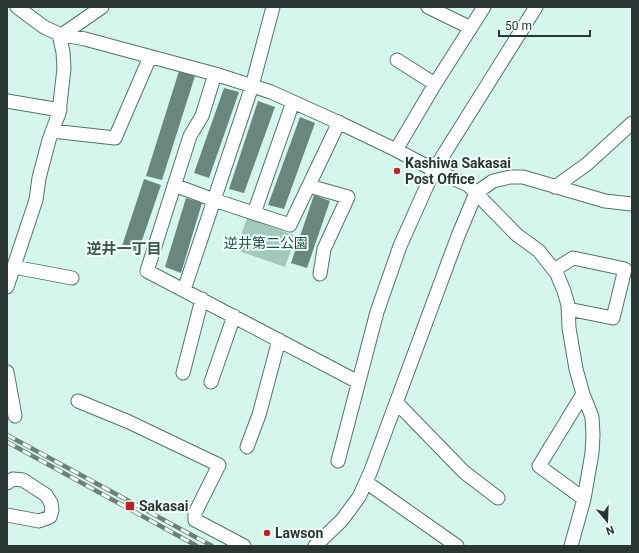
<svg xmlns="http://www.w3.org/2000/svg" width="639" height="553" viewBox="0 0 639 553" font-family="Roboto,'Noto Sans JP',sans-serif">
	<rect width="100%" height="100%" fill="#d6f6ed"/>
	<path fill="#a3c9be" d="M247 218 296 236 285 267 236 250Z"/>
	<path fill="#69877e" d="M179 71 195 76 162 180 146 176Z
		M224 88 239 92 209 178 194 173Z
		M258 101 275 107 244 193 229 189Z
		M300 117 315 123 284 209 268 205Z
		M144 179 161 185 138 252 122 246Z
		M314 195 330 201 307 268 291 263Z
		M186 198 202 203 181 273 165 267Z"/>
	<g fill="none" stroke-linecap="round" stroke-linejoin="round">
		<g stroke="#55726a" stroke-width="15">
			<path id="minor" d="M17 7 44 27 59 34 85 39 215 74 271 92 342 124 396 150 434 170 468 185 517 235 539 251 557 274 564 291 568 305 569 328 576 369 583 394 592 417 593 435 592 453 584 499 571 546
				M428 7 471 28
				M63 34 102 7
				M397 60 435 84
				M215 74 202 116 190 136 147 271 358 382
				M7 101 60 110
				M52 131 115 138 150 57
				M396 150 435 84 484 7
				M174 185 214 200 290 225 339 122
				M309 186 348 197 324 249 320 274
				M555 187 587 164 632 123
				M254 213 293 102
				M14 267 72 278
				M554 270 573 258 625 269 613 318 568 309
				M7 287 36 200 39 178 49 140 59 113 64 68 63 52 59 34
				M184 290 252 86 273 7
				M7 372 15 416
				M183 373 202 299
				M211 382 234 316
				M583 394 539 466 584 499
				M78 401 129 422 219 465 195 513V520L244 546
				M397 403 464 472 498 498
				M247 447 259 415 279 340
				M338 461 377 312 400 246 434 170 536 7
				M366 482 457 546
				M7 483 13 479 23 480 46 495 51 503 52 510 50 517 39 521 7 515
				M315 546 342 520 359 497 370 473 458 236 476 193 493 181 510 177H523L605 201 632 204"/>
		</g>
		<use href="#minor" stroke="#fff" stroke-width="13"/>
		<g stroke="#6c807a" stroke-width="4.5">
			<path id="rail" d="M7 435 212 546
				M7 442 197 546"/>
		</g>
		<use href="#rail" stroke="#f2fffb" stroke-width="3" stroke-dasharray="9" stroke-linecap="butt"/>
	</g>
	<g fill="#b62628" stroke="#f2fffb" stroke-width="1.5">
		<circle cx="397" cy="171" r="4"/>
		<rect x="125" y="501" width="10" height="10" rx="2"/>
		<circle cx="267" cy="533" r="4"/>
	</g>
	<g text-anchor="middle" stroke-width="4" stroke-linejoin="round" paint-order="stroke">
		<g font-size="14" font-weight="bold" fill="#293632" stroke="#f2fffb" text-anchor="start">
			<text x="405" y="168">Kashiwa Sakasai<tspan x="405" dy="16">Post Office</tspan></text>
			<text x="139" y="511">Sakasai</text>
			<text x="275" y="538">Lawson</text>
		</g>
		<g font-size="14" fill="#215448" stroke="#f2fffb">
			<text x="266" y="248">逆井第二公園</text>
		</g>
		<g font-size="15" font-weight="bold" fill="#3b5750" stroke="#f2fffb">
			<text x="124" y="254">逆井一丁目</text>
		</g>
	</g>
	<rect width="639" height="553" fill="none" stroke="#293632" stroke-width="16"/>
	<g transform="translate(607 521) rotate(161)" stroke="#f2fffb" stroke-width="3" paint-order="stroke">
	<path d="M0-3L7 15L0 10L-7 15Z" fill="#293632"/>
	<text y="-6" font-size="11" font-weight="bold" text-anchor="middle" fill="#293632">N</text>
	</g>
	<path d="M499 30v6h91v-6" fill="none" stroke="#293632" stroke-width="2"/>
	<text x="505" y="30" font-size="12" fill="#293632" stroke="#f2fffb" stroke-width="3" paint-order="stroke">50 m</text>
</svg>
